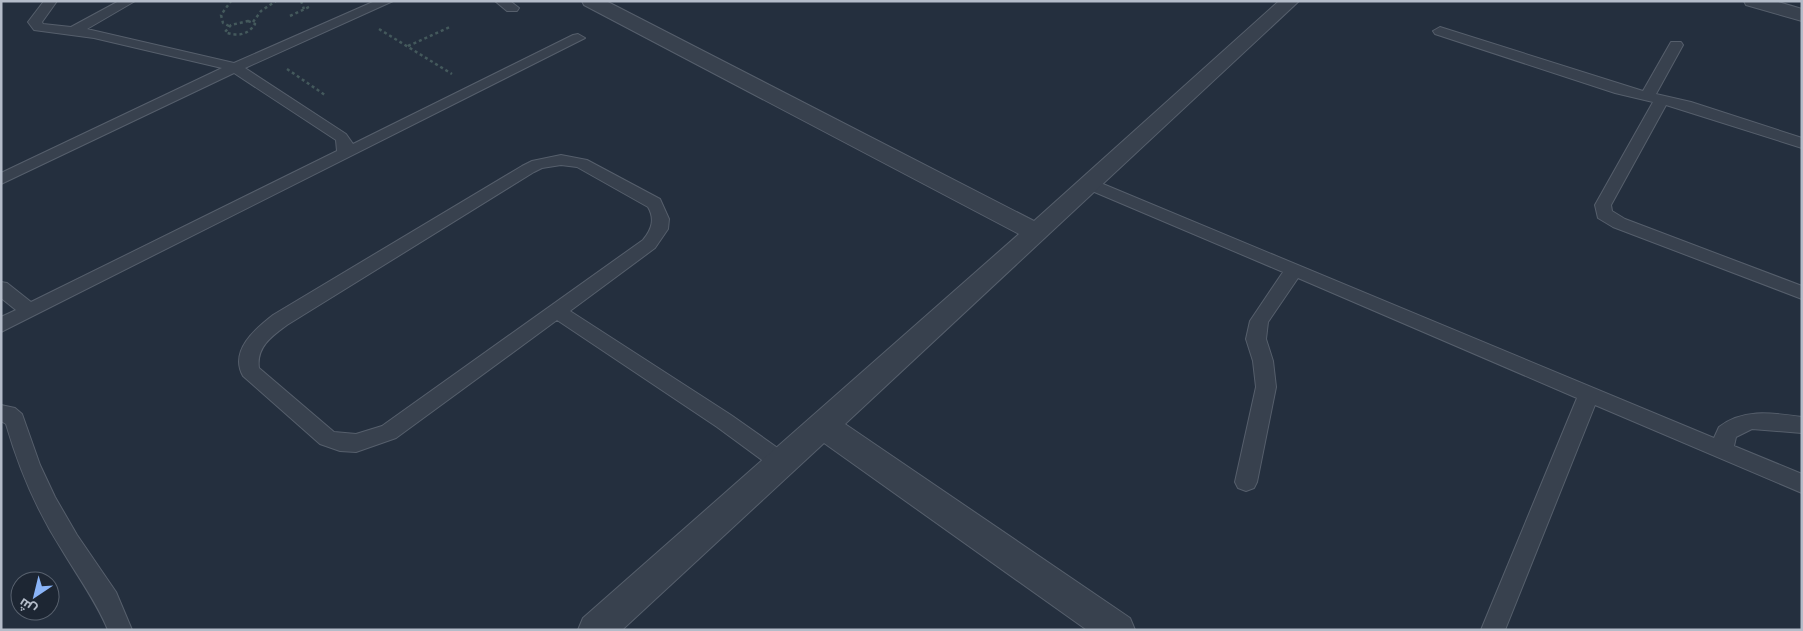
<svg xmlns="http://www.w3.org/2000/svg" width="1803" height="631" viewBox="0 0 1803 631" font-family="'PT Sans',Cairo,sans-serif">
	<rect width="100%" height="100%" fill="#242f3e"/>
	<g fill="none" stroke-linecap="round" stroke-linejoin="round">
		<g stroke="#565f6c" stroke-width="2">
			<path id="lane" d="M44 1H57L42 22 43 24 71 27 119 1H135L87 29 234 63 375 1H393L245 68 346 134 353 144 573 35 578 34 585 38 1 332V317L16 310 1 298V282L7 283 31 302 337 151 336 140 234 73 1 184V173L222 68 94 38 34 30 28 22Z
				M495 1H510L519 8 517 11H507Z
				M1440 27 1643 91 1671 42H1681L1683 45 1656 94 1691 102 1802 138V148L1666 105 1611 205 1612 211 1625 219 1802 286V299L1613 227 1598 218 1595 205 1653 102 1615 93 1435 34 1433 31Z
				M561 155 587 160 660 199 669 219 668 229 655 248 570 311 731 415 789 456 792 462 789 468 781 471 773 468 717 427 557 320 396 438 356 452 340 451 320 444 243 376C229 351 255 329 273 315L522 166 532 161ZM561 165 577 167 648 207C655 219 652 229 643 240L382 426 356 434 334 432 259 368C256 347 272 336 287 325L534 172 542 168Z
				M1091 179 1714 438 1719 427C1744 408 1772 413 1802 417V433L1752 429 1736 437 1734 446 1802 474V493L1595 405 1505 630H1481L1577 398 1298 278 1268 322 1266 339 1273 361 1276 387 1257 482 1254 488 1246 491 1238 488 1235 482 1256 387 1253 361 1246 339 1250 321 1283 272 1085 188 1083 184 1085 180Z
				M1 405 15 408 22 414 40 465 55 497 77 535 116 592 132 630H108C96 601 78 577 62 550 37 511 19 469 6 424L1 421Z"/>
		</g>
		<g stroke="#565f6c" stroke-width="2">
			<path id="street" d="M582 1H606L1034 221 1279 1H1299L845 424 1130 618 1135 630H1087L824 443 622 630H578L583 618 1019 234 584 5Z
				M1744 1H1775L1802 9V21L1746 5Z"/>
		</g>
		<path stroke="#44595c" stroke-width="2.5" stroke-dasharray="3 3" stroke-linecap="butt" d="M301 1 304 9
			M290 16 311 6
			M248 21 255 24C248 35 237 37 225 32L231 25Z
			M253 22 261 11 276 1
			M229 26 223 23 221 15 231 1
			M379 29 452 74
			M408 46 450 27
			M287 69 325 95"/>
		<use href="#lane" fill="#38414e" fill-rule="evenodd"/>
		<use href="#street" fill="#38414e" fill-rule="evenodd"/>
	</g>
	<rect width="1803" height="631" fill="none" stroke="#b4bcc9" stroke-width="5"/>
	<g transform="translate(35 596) rotate(215)"><circle r="24" fill="#1d2633" stroke="#59626f"/>
	<path d="M0-4L9 19L0 12L-9 19Z" fill="#8ab4f8"/>
	<text y="-8" font-size="14" font-weight="bold" text-anchor="middle" fill="#b4bcc9">ش</text>
	</g>
</svg>
